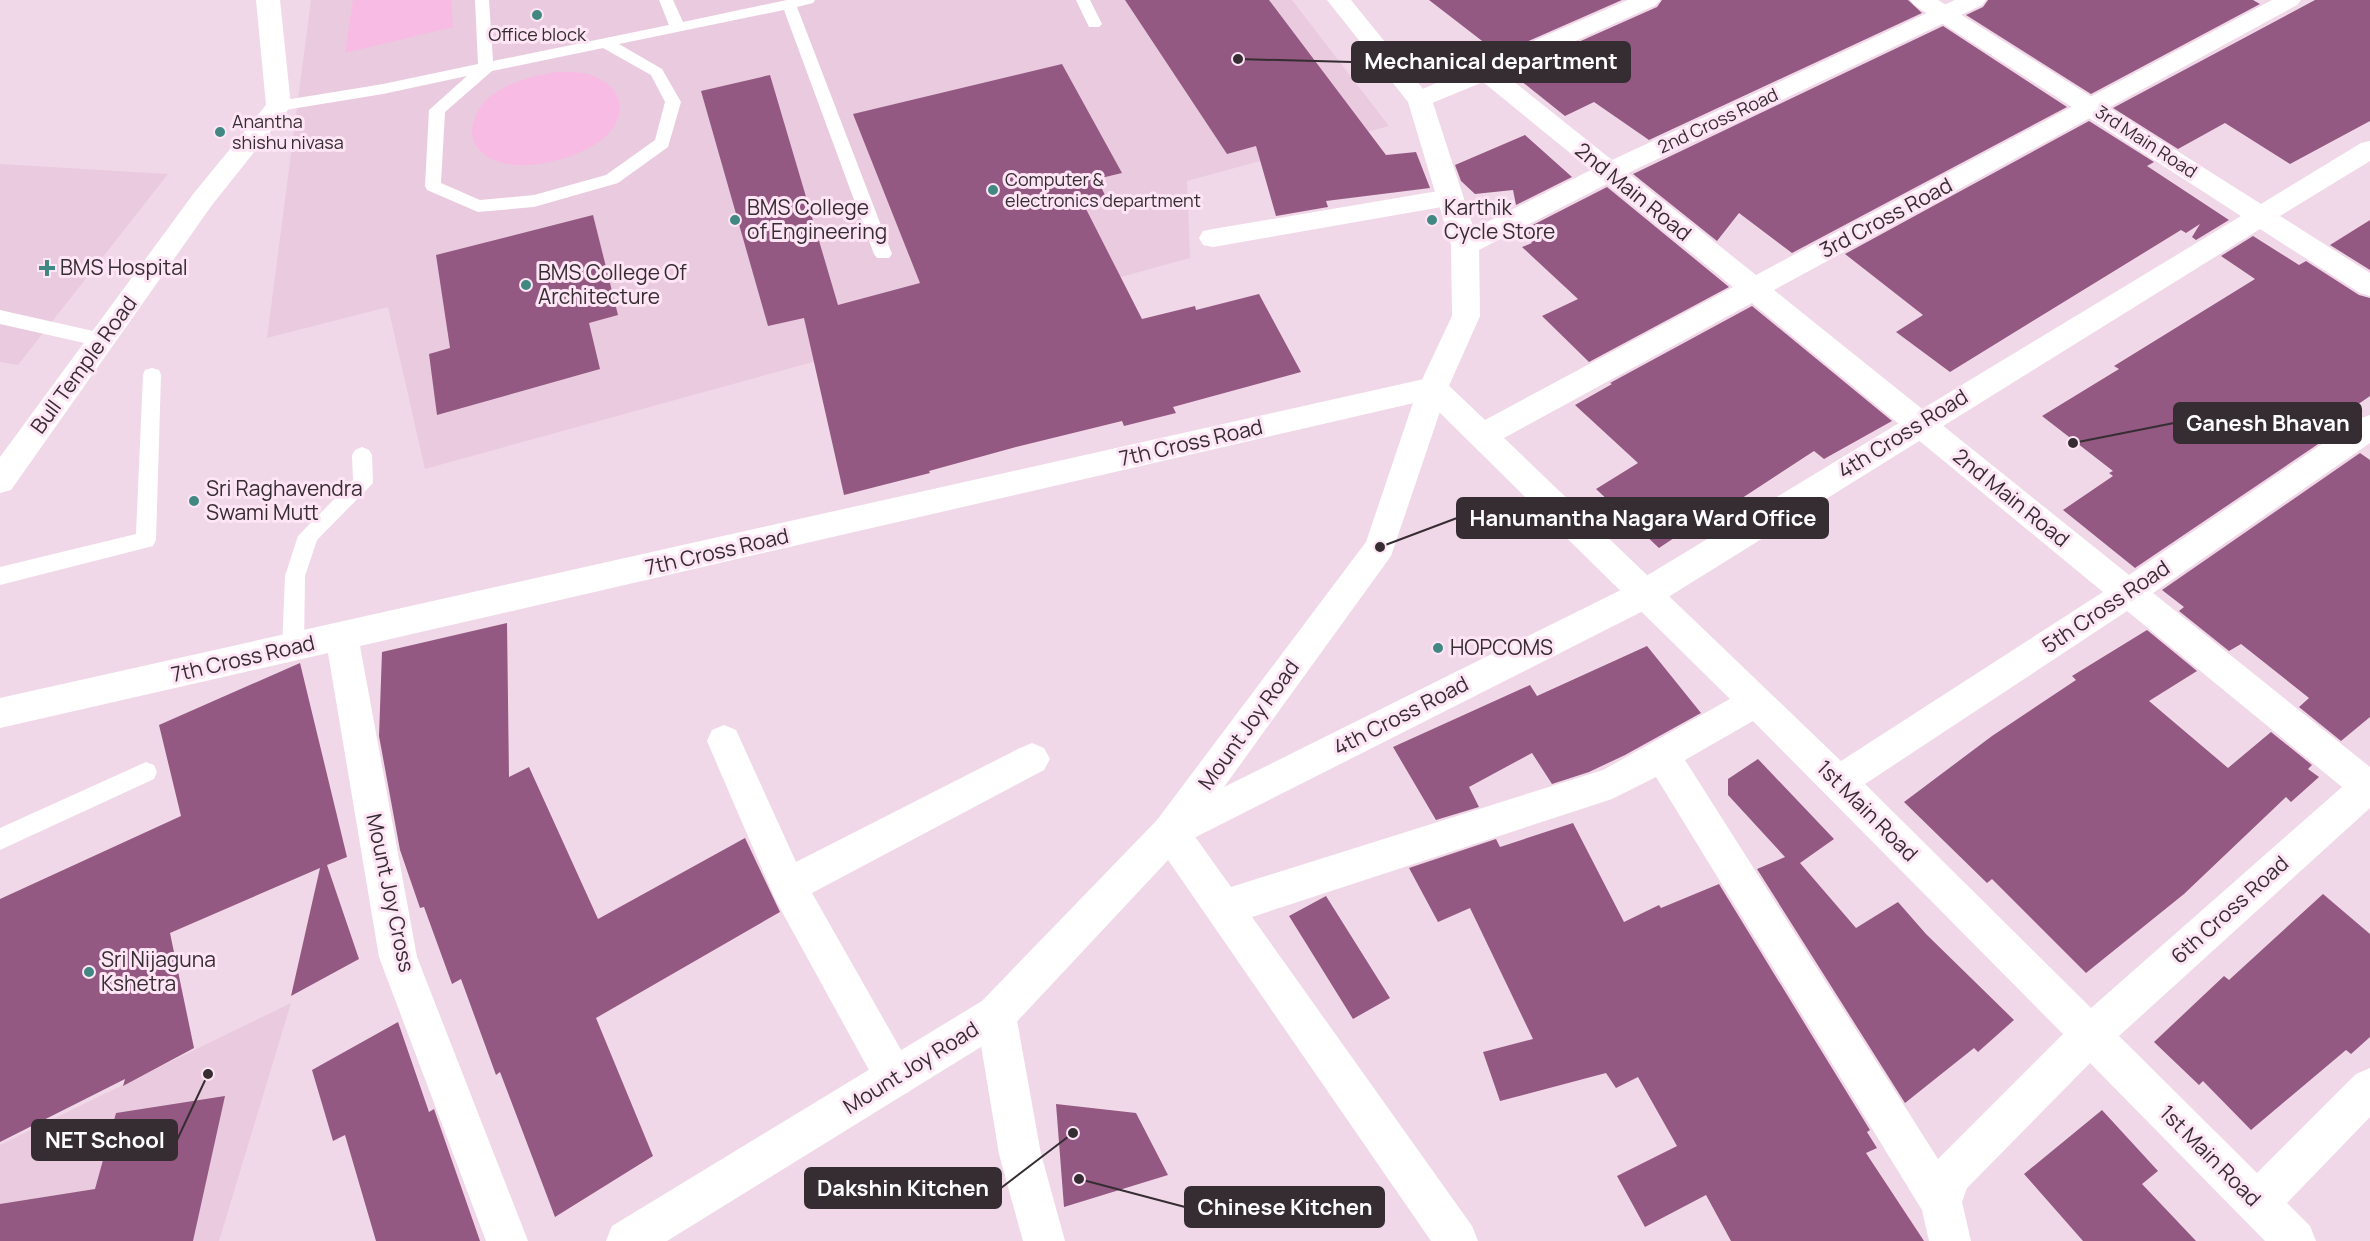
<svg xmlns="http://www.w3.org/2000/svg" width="2370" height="1241" viewBox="0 0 2370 1241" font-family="Manrope,sans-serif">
	<rect width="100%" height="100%" fill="#f1d8e8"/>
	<path fill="#eacade" d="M311 0H1292L1389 126 1187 181 1190 258 425 469 388 307 267 338Z
		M0 164 168 174 18 365 0 362Z
		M291 1003 219 1241H0V1145Z"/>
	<path fill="#f8bbe3" d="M353 0H451L453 27 345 53Z
		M556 72C569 72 584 71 596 77 623 88 627 115 607 135 582 160 502 182 477 147 471 138 471 130 474 121 482 88 527 77 556 72Z"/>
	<path fill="#945982" d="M1125 0H1269L1386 155 1416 152 1430 188 1326 201 1328 207 1276 216 1256 146 1227 154Z
		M1429 0H1622L1499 54Z
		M1662 0H1908L1922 13 1649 140 1594 102 1565 116 1516 77 1524 73 1518 69 1657 7Z
		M1988 0H2253L2260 4 2091 94 1966 15 1983 7Z
		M2315 0H2370V121L2290 164 2225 123 2178 149 2113 108Z
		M1943 26 2067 107 1792 253 1739 213 1717 241 1633 174Z
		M1062 64 1122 173 1097 179 1108 201 1085 207 1142 319 1195 306 1196 310 1259 294 1301 372 1173 407 1176 413 1124 426 1122 421 1016 447 929 471 930 473 844 495 804 318 768 326 701 91 770 75 838 305 920 283 853 114Z
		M2089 121 2154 162 2147 166 2229 220 2196 240 2192 237 2200 224 2186 233 2181 230 1950 372 1896 332 1923 315 1845 254Z
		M1525 135 1572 177 1516 205 1513 190 1475 194 1461 181 1455 165Z
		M1607 187 1729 287 1589 362 1542 316 1578 299 1522 247 1532 243 1521 231Z
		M593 215 618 315 589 323 600 369 437 415 429 354 450 348 436 255Z
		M2370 220V270L2330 245Z
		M2253 236 2299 265 2306 261 2359 295 2370 298V396L2324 428 2333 434 2135 568 2063 510 2113 476 2109 473 2113 471 2042 416 2119 369 2114 366 2255 279 2221 256Z
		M1752 306 1892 421 1824 459 1814 451 1707 521 1704 518 1659 548 1596 489 1638 463 1575 405 1612 384 1610 383Z
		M2360 453 2370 460V717L2341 741 2299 707 2309 698 2241 644 2229 651 2179 611 2184 607 2162 590Z
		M507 623 509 777 529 767 598 919 745 838 780 912 596 1018 653 1156 555 1217 500 1072 496 1075 461 979 452 984 424 907 420 908 400 850 379 736 382 652Z
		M2147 630 2197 671 2149 701 2228 768 2271 732 2312 765 2308 769 2319 777 2291 802 2286 797 2184 894 2086 973 1992 879 1987 883 1904 802 1992 736 2076 680 2072 676Z
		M1647 646 1701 713 1625 755 1589 772 1552 784 1532 753 1469 787 1479 807 1436 820 1393 747 1530 685 1537 696Z
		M300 663 347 857 327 865 359 959 291 996 320 868 170 933 194 1048 123 1086 125 1079 0 1142V899L181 816 159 725Z
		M1758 759 1834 839 1800 863 1856 928 1898 902 1926 934 2014 1020 1978 1052 1974 1048 1905 1103 1757 869 1785 857 1728 795V779Z
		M1573 823 1624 922 1659 905 1661 908 1719 884 1870 1130 1867 1132 1877 1148 1866 1153 1924 1241H1731L1706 1195 1645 1227 1617 1176 1677 1146 1638 1077 1616 1088 1606 1073 1500 1101 1483 1052 1533 1039 1470 908 1438 922 1409 868 1496 839 1500 847Z
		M2323 894 2370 934V1037L2351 1054 2346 1050 2251 1130 2203 1081 2199 1085 2154 1042 2224 976 2229 980Z
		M1326 896 1390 998 1353 1019 1289 916Z
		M398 1022 429 1112 434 1109 480 1241H376L345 1135 333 1141 312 1070Z
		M225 1096 193 1241H0V1204L95 1189 116 1113Z
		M1056 1104 1136 1113 1168 1175 1064 1207Z
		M2102 1110 2158 1171 2142 1184 2196 1241H2083L2024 1174Z"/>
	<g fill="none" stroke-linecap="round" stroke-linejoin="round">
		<path fill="#fff" fill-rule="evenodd" d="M475 0H489L493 61 669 25 659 0H673L683 22 787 0H815L813 3 797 7 892 254 889 258H877L874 254 784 10 619 44 662 69 681 102 668 147 618 183 534 207 478 212 427 190 425 186 429 110 467 76 383 94 279 111 271 106 279 101 383 84 478 64ZM603 48 651 75 665 102 655 140 606 175 534 195 480 200 441 183 445 112 492 71Z
			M1076 0H1090L1102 24 1099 27H1089Z
			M0 310 102 333 108 335 111 340 108 345 102 347 0 324Z
			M152 368 159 370 161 375 156 540 153 546 0 585V567L136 534 143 375 145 370Z
			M362 447 369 450 372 455 373 483 317 540 305 576 304 648 301 654 293 657 285 654 282 648 285 576 298 536 353 480 352 455 355 450Z
			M146 762 154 765 157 772 154 779 0 850V828Z"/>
		<path fill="#fff" fill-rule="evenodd" d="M1628 0H1660L1656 5 1503 73 1612 160 1955 0H1986L1982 5 1628 173 1756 275 2272 0H2301L2297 5 1774 290 2129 575 2359 419 2370 415V443L2153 593 2370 767V808L2119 1036 2257 1173 2356 1074 2370 1068V1117L2287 1203 2310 1226 2316 1241H2265L2090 1063 1967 1188 1962 1202 1971 1241H1929L1922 1210 1656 777 1612 799 1252 917 1472 1226 1478 1241H1431L1157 844 1152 832 1157 820 1170 815 1183 820 1231 887 1603 770 1730 699 1427 400 360 646 417 957 528 1241H486L379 957 328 653 0 728V698L1433 377 1443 380 1485 420 1733 287 1607 184 1475 252 1465 254 1455 252 1451 245 1455 238 1591 170 1483 82 1420 108 1411 106 1408 100 1411 94ZM1752 303 2103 592 1841 761 1504 438ZM2127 611 2342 787 2091 1008 1865 784ZM1753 721 2063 1034 1938 1159 1685 760Z
			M1450 189 1459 192 1463 198 1459 204 1213 247 1203 245 1199 238 1203 231 1213 229Z
			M724 725 736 730 796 862 1020 748 1032 743 1044 748 1050 759 1044 770 812 893 909 1064 915 1078 909 1092 895 1098 881 1092 775 899 707 741 712 730Z
			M996 995 1010 1001 1016 1015 1041 1154 1065 1241H1023L999 1154 976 1015 982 1001Z"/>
		<path fill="#fff" fill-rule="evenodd" d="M256 0H280L291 106 212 205 11 490 0 493V457L194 193 266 105Z
			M1327 0H1351L1432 100 1479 245 1480 316 1448 388 1391 556 1224 787 1633 584 2241 216 1914 5 1910 0H1938L2261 204 2361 143 2370 141V161L2280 216 2370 273V296L2360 293 2260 229 1657 604 1184 843 1010 1029 667 1241H606L612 1226 982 1001 1157 820 1366 542 1418 388 1452 316 1451 245 1408 102Z"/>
	</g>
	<g fill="#418883" stroke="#fee5f5" stroke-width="2">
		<circle cx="537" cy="15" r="6"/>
		<circle cx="220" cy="132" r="6"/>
		<circle cx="993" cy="190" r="6"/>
		<circle cx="735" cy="220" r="6"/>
		<circle cx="1432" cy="220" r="6"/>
		<path d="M44 259h6v6h6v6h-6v6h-6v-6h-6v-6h6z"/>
		<circle cx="526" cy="285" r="6"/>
		<circle cx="194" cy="501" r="6"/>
		<circle cx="1438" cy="648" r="6"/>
		<circle cx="89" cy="972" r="6"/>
	</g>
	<g text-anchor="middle" stroke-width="6" stroke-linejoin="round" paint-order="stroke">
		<g font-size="18" fill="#362d33" stroke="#fee5f5" text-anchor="start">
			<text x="537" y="41" text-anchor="middle">Office block</text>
			<text x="232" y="128">Anantha<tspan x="232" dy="21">shishu nivasa</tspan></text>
			<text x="1005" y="186">Computer &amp;<tspan x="1005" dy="21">electronics department</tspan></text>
		</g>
		<g font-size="18" fill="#362d33" stroke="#fee5f5">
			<text transform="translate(1718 121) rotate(-25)" y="6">2nd Cross Road</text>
			<text transform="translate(2146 142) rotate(33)" y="6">3rd Main Road</text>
		</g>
		<g font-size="21" fill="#362d33" stroke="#fee5f5">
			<text transform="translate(1633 192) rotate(39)" y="7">2nd Main Road</text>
			<text transform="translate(1886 218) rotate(-28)" y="7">3rd Cross Road</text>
			<text transform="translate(84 365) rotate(-54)" y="7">Bull Temple Road</text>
			<text transform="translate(1903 434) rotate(-32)" y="7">4th Cross Road</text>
			<text transform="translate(1191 443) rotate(-13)" y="7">7th Cross Road</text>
			<text transform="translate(2011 498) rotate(39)" y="7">2nd Main Road</text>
			<text transform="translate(717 552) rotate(-13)" y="7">7th Cross Road</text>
			<text transform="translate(2106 607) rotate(-34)" y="7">5th Cross Road</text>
			<text transform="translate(243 659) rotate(-13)" y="7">7th Cross Road</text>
			<text transform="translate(1401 716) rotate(-27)" y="7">4th Cross Road</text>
			<text transform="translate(1249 725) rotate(-54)" y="7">Mount Joy Road</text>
			<text transform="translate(1867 811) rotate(45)" y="7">1st Main Road</text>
			<text transform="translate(390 893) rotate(78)" y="7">Mount Joy Cross</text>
			<text transform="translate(2230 910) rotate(-42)" y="7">6th Cross Road</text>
			<text transform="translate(911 1068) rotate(-32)" y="7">Mount Joy Road</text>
			<text transform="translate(2210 1156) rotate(45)" y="7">1st Main Road</text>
		</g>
		<g font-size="21" fill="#362d33" stroke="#fee5f5" text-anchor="start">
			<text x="747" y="215">BMS College<tspan x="747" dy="24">of Engineering</tspan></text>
			<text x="1444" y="215">Karthik<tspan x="1444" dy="24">Cycle Store</tspan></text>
			<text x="60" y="275">BMS Hospital</text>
			<text x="538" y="280">BMS College Of<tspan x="538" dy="24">Architecture</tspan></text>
			<text x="206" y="496">Sri Raghavendra<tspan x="206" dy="24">Swami Mutt</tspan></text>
			<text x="1450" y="655">HOPCOMS</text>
			<text x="101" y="967">Sri Nijaguna<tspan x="101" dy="24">Kshetra</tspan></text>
		</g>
	</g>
	<path fill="none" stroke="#362d33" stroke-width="2" d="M1238 59L1352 62M2073 443L2174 423M1380 547L1457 518M208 1074L177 1140M1073 1133L1001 1188M1079 1179L1185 1207"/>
	<g fill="#362d33" stroke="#fee5f5" stroke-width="2">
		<circle cx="1238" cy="59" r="6"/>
		<circle cx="2073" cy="443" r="6"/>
		<circle cx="1380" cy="547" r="6"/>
		<circle cx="208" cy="1074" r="6"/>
		<circle cx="1073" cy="1133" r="6"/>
		<circle cx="1079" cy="1179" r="6"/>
	</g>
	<g fill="#362d33" stroke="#362d33" stroke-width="2">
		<rect x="1352" y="42" width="278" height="40" rx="6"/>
		<rect x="2174" y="403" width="187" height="40" rx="6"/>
		<rect x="1457" y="498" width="371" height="40" rx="6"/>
		<rect x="32" y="1120" width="145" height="40" rx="6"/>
		<rect x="805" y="1168" width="196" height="40" rx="6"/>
		<rect x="1185" y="1187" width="199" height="40" rx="6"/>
	</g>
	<g font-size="22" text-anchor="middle" font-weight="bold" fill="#fff">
		<text x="1491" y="69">Mechanical department</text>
		<text x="2268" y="431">Ganesh Bhavan</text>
		<text x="1643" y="526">Hanumantha Nagara Ward Office</text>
		<text x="105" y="1148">NET School</text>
		<text x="903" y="1196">Dakshin Kitchen</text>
		<text x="1285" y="1215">Chinese Kitchen</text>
	</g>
</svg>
